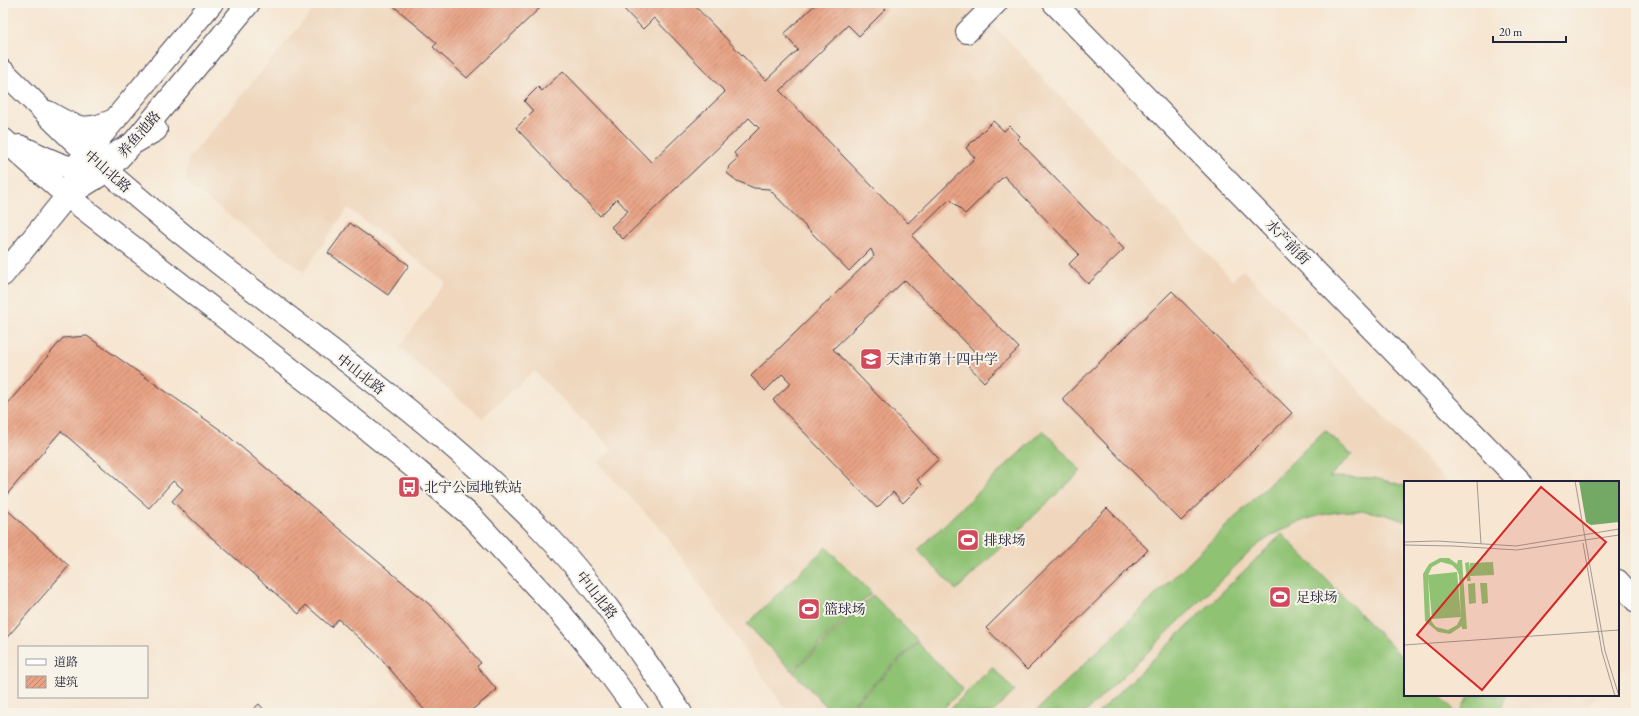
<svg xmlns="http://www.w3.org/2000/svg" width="1639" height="716" viewBox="0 0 1639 716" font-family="'EB Garamond','Noto Serif SC',serif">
	<defs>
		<pattern id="building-hatch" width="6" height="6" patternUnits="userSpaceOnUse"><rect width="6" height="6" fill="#e8a284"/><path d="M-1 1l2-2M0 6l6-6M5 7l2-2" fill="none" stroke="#bc846d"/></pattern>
	</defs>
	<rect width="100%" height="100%" fill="#f7f3e8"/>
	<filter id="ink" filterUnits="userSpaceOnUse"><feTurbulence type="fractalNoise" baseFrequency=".025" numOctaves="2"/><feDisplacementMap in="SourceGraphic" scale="8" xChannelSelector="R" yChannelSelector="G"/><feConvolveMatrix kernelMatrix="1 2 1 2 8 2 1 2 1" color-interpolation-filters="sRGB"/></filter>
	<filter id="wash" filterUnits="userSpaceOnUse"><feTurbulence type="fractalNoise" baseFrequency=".012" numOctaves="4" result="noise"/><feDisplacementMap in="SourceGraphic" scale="16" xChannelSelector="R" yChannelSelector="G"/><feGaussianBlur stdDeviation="0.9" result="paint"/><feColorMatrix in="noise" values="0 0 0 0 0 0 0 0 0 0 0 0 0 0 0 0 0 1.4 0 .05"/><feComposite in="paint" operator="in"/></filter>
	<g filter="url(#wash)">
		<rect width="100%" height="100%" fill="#f6e6d2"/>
		<path fill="#efd6bc" d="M319 3H973L1232 280 1243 270 1447 482H1405V695H1598L1580 713H788L665 534 597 462 612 449 534 371 482 418 399 348 446 282 348 208 304 272 186 183 188 159Z"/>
		<path fill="#8fc273" stroke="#587257" d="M1043 430 1081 471 956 590 918 550Z
			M1325 430 1352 455 1329 477 1375 478 1405 486V522C1356 498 1295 516 1254 548L1085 713H1034Z
			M1282 534 1405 660V695H1439L1454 710 1451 713H1098Z
			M826 547 872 593 792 671 747 624Z
			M873 595 918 641 843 713H833L793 672Z
			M918 643 963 689 939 713H845Z
			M992 667 1015 691 992 713H946Z
			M1469 695H1506L1500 713H1460Z"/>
		<g id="blocks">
			<path fill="url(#building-hatch)" d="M390 3H545L467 78 433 47 437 43Z
				M622 3H692L766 80 798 50 784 34 817 3H880L886 9 859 36 848 25 780 91 908 223 975 158 966 148 993 121 1004 131 1009 126 1020 136 1017 139 1124 249 1088 284 1069 264 1079 254 1004 176 965 214 950 199 912 236 1019 348 984 382 966 363 976 353 905 280 833 349 939 459 917 480 922 484 903 503 893 492 877 508 773 400 791 383 782 374 765 391 751 376 874 256 871 249 849 271 769 189 754 188 737 181 727 173 729 166 738 158 734 153 759 128 749 118 623 239 611 227 628 211 617 199 600 216 516 128 533 111 524 101 538 87 542 91 563 71 651 162 725 92 654 18 643 29 620 5Z
				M350 223 409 265 388 295 328 253Z
				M1172 291 1292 413 1181 521 1062 399Z
				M87 336 222 431 430 605 481 663 477 666 497 690 468 713H427L379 656 338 619 331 627 306 605 299 614 211 537 172 501 183 489 173 481 149 508 61 431 3 499V409L63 338Z
				M3 506 69 566 3 642Z
				M1107 508 1148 550 1027 670 986 628Z
				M259 704 267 713H249Z"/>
		</g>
	</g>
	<g filter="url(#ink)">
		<use href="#blocks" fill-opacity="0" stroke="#423f52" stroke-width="1"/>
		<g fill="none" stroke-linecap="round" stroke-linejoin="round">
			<g stroke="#423f52" stroke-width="24">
				<path id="minor" d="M1054 3 1521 482
					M967 32 996 3
					M48 112C76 129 86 133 116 119
					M67 196 107 171 133 143 249 3
					M3 275 67 196 81 160 87 153 212 3
					M1618 581 1636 601"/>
			</g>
			<g stroke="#423f52" stroke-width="24">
				<path id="major" d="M3 71C31 98 58 127 87 153 130 192 176 230 221 265 330 350 445 430 541 529 595 584 638 649 681 713
					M3 139 67 196 318 390 418 471 472 517 559 611 598 658 638 713
					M19 146C37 153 54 164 73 168L81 160 99 163 156 130"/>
			</g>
			<use href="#minor" stroke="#fff" stroke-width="22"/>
			<use href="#major" stroke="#fff" stroke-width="22"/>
		</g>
	</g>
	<defs>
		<g id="school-square" transform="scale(1.15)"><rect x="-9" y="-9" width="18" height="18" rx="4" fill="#d1495b" stroke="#f7f3e8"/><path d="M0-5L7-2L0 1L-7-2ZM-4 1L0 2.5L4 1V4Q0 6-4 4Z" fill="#fff"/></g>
		<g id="bus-square" transform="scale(1.15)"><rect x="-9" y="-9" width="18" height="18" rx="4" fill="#d1495b" stroke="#f7f3e8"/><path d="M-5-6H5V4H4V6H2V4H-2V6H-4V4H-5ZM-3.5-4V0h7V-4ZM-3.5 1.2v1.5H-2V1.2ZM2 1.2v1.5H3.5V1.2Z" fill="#fff"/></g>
		<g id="stadium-square" transform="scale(1.15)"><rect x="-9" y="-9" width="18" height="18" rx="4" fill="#d1495b" stroke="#f7f3e8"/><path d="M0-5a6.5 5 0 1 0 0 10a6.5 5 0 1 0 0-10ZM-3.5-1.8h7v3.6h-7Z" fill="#fff"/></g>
	</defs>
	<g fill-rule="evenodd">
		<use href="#school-square" x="871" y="359"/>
		<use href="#bus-square" x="409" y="487"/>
		<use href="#stadium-square" x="968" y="540"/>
		<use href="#stadium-square" x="1280" y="597"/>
		<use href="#stadium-square" x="809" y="609"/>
	</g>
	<g text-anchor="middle" stroke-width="4" stroke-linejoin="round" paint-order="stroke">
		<g font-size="14" fill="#22223b" stroke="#f7f3e8">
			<text transform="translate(139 134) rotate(-49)" y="5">养鱼池路</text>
			<text transform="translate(108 171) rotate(41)" y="5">中山北路</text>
			<text transform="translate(1288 242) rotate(46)" y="5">水产前街</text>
			<text transform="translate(361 374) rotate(38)" y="5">中山北路</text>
			<text transform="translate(597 595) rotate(52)" y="5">中山北路</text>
		</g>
		<g font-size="14" fill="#22223b" stroke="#f7f3e8" text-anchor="start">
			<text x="886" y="364">天津市第十四中学</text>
			<text x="424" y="492">北宁公园地铁站</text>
			<text x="984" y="545">排球场</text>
			<text x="1296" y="602">足球场</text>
			<text x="824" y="614">篮球场</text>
		</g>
	</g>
	<g transform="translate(1404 481)">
		<rect width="215" height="215" fill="#f6e6d2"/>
		<path d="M175 0H215V41L187 44 182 41Z" fill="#73a865"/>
		<path d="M36 77H45L53 83 54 79H58L63 148H58V145L46 153 34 151 21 140 19 93 25 83ZM37 81 48 84 53 89 55 94 57 136 53 91 24 94 28 138 57 136 53 144 44 149 32 146 28 141 26 135 24 94 28 86ZM65 81 66 89V82L89 81 90 94 66 95 67 100H63L61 82ZM71 102 72 122 65 123 64 103ZM76 102H83L84 122 78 123Z" fill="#8fc273" fill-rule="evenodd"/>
		<path fill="none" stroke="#a19896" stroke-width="1" d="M73 0 77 63M171 0 201 170 215 215M0 61 33 60 112 65 215 48M179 62 198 171 211 215M0 64 49 65 113 69 215 54M0 164 215 149"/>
		<path fill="#d62828" fill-opacity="0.15" stroke="#d62828" stroke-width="2" d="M137 6 202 61 78 209 13 154Z"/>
		<rect width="215" height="215" fill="none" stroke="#22223b" stroke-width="2"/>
	</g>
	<rect width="1639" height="716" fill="none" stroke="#f7f3e8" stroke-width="16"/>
	<rect x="18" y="646" width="130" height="52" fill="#f7f3e8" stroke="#a29fa3"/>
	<rect x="26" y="659" width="20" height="6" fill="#ffffff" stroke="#a29fa3"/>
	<text x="54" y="666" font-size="12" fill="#22223b">道路</text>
	<rect x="26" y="676" width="20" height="12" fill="url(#building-hatch)" stroke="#a29fa3"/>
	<text x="54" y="686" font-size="12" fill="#22223b">建筑</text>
	<path d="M1493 36v6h73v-6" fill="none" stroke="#22223b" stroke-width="2"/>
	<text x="1499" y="36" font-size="12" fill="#22223b" stroke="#f7f3e8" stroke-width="3" paint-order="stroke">20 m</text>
</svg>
